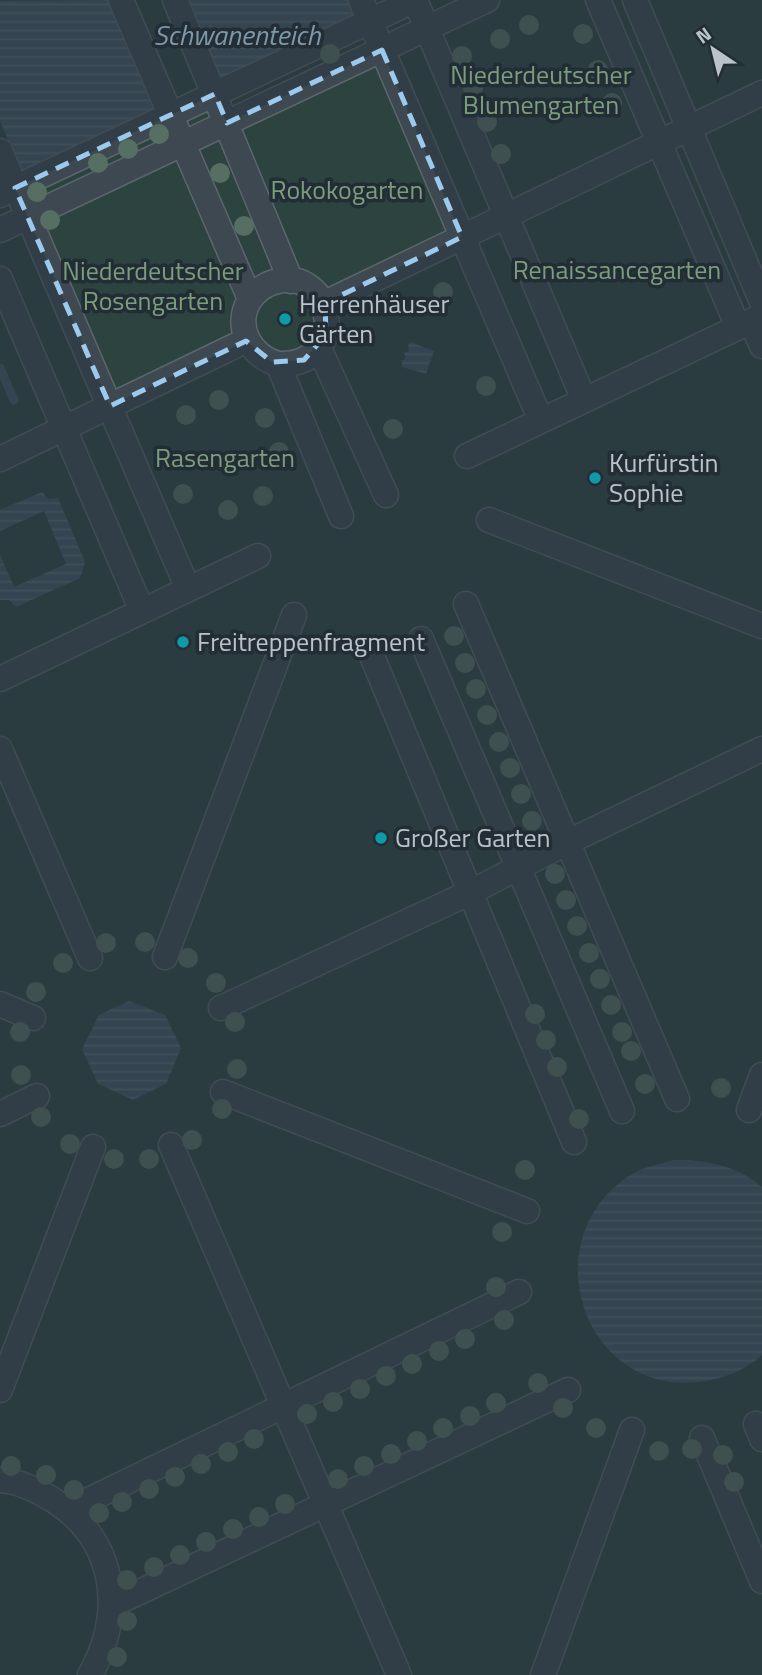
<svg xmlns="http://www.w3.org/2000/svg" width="762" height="1675" viewBox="0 0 762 1675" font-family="'Titillium Web',sans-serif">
	<defs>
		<pattern id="water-rules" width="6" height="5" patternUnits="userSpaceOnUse" patternTransform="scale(1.75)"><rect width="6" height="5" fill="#415867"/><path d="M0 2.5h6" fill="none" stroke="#5a6e7b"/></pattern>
	</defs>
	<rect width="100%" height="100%" fill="#2a3740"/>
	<path fill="#2c4340" d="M0 0H762V1675H0Z"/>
	<path fill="url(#water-rules)" d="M109 0 157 112 24 176 0 121V1Z
		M184 0H348L355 16 218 82Z
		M411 342 434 351 426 374 402 367V361L406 358 404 353 409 351 408 344Z
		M42 492 49 499 58 498 85 562 80 578 16 607 9 600H0V555L14 587 66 564 44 511 0 531V510Z
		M129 1001 165 1015 181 1048 166 1084 133 1100 98 1084 82 1049 99 1015Z
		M674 1160C707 1160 736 1165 762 1187V1355C745 1371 722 1379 699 1382 583 1395 532 1240 629 1176 643 1167 659 1164 674 1160Z"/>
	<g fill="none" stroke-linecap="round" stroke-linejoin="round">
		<path stroke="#415867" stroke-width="9" d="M0 368 14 400"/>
		<g stroke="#5b666d" stroke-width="27">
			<path id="pedestrian" d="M121 0 250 299
				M175 0 291 281
				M361 0 541 421
				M598 0 738 327
				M635 0 762 302
				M0 151 188 589
				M0 195 415 0 584 400
				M0 230 487 0
				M0 279 142 611
				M323 304 762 93
				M751 321 762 346
				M319 348 386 495
				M278 364C352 367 334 264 274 282 264 285 255 292 249 301 234 328 251 356 278 364L341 516
				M467 456 762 316
				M0 459 247 340
				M489 520 762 626
				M466 604 677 1099
				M421 639 622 1111
				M369 649 574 1142
				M0 679 258 556
				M0 749 90 958
				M165 957 294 615
				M0 1004 33 1018
				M221 1008 469 893 568 842 762 749
				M223 1092 527 1211
				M749 1110 762 1075
				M0 1114 37 1096
				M171 1145 399 1675
				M0 1390 93 1147
				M756 1424 762 1439
				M702 1438 762 1581
				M0 1480C18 1481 34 1489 50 1498 116 1538 126 1611 90 1675
				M68 1510 519 1292
				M112 1605 568 1390
				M543 1675 632 1430"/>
		</g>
		<use href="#pedestrian" stroke="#3d4850" stroke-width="24"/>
	</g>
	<g fill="#576f62">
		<circle cx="529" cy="25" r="10"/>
		<circle cx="583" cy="34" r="10"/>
		<circle cx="500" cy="39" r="10"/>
		<circle cx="330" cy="54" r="10"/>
		<circle cx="462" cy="56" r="10"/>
		<circle cx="598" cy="70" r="10"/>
		<circle cx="473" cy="88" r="10"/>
		<circle cx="612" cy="103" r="10"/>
		<circle cx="487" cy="122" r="10"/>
		<circle cx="159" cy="134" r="10"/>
		<circle cx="128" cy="149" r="10"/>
		<circle cx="501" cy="154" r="10"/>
		<circle cx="98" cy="163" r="10"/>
		<circle cx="220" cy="173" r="10"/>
		<circle cx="37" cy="192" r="10"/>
		<circle cx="50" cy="220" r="10"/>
		<circle cx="244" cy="226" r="10"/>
		<circle cx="443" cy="292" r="10"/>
		<circle cx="486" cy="386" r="10"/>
		<circle cx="219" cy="400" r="10"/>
		<circle cx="186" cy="415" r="10"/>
		<circle cx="265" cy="418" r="10"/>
		<circle cx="393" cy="429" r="10"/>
		<circle cx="279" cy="452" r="10"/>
		<circle cx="168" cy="459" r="10"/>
		<circle cx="183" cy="494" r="10"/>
		<circle cx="263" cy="496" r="10"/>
		<circle cx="228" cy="510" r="10"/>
		<circle cx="454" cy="636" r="10"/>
		<circle cx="465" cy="663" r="10"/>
		<circle cx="476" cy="689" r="10"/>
		<circle cx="487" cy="715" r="10"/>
		<circle cx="499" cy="742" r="10"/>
		<circle cx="510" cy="768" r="10"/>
		<circle cx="521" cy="794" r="10"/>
		<circle cx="532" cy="821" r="10"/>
		<circle cx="555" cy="874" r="10"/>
		<circle cx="566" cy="900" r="10"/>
		<circle cx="577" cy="926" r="10"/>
		<circle cx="145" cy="942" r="10"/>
		<circle cx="106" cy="943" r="10"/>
		<circle cx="589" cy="953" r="10"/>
		<circle cx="188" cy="958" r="10"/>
		<circle cx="63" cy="963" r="10"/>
		<circle cx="600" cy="979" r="10"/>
		<circle cx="216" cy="983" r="10"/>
		<circle cx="36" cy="992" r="10"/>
		<circle cx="611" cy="1005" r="10"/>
		<circle cx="535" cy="1014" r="10"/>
		<circle cx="235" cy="1022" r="10"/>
		<circle cx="20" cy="1032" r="10"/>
		<circle cx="622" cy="1032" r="10"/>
		<circle cx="546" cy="1040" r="10"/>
		<circle cx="631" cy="1051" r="10"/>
		<circle cx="557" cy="1067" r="10"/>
		<circle cx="237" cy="1069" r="10"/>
		<circle cx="21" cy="1075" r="10"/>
		<circle cx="645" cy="1084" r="10"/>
		<circle cx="721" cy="1088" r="10"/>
		<circle cx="222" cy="1109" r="10"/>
		<circle cx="41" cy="1117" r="10"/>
		<circle cx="579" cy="1119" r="10"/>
		<circle cx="192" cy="1140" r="10"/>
		<circle cx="70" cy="1144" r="10"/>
		<circle cx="114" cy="1159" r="10"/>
		<circle cx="149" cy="1159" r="10"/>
		<circle cx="525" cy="1170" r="10"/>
		<circle cx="502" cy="1232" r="10"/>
		<circle cx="496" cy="1287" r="10"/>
		<circle cx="504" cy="1320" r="10"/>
		<circle cx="465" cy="1339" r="10"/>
		<circle cx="439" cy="1351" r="10"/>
		<circle cx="412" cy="1364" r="10"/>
		<circle cx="386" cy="1376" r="10"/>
		<circle cx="538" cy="1383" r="10"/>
		<circle cx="360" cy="1389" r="10"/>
		<circle cx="333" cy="1402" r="10"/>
		<circle cx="496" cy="1403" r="10"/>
		<circle cx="563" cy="1408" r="10"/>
		<circle cx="307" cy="1414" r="10"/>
		<circle cx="470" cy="1416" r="10"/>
		<circle cx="443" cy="1428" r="10"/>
		<circle cx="596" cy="1428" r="10"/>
		<circle cx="254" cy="1439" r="10"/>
		<circle cx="417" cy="1441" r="10"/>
		<circle cx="692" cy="1449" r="10"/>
		<circle cx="659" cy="1451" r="10"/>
		<circle cx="228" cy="1452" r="10"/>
		<circle cx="391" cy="1454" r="10"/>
		<circle cx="723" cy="1455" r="10"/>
		<circle cx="201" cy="1464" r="10"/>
		<circle cx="11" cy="1466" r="10"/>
		<circle cx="364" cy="1466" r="10"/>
		<circle cx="46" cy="1475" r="10"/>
		<circle cx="175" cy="1477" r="10"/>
		<circle cx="338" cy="1479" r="10"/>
		<circle cx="734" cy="1482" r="10"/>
		<circle cx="149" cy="1489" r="10"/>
		<circle cx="74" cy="1490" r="10"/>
		<circle cx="122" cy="1502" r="10"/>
		<circle cx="285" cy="1504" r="10"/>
		<circle cx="99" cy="1513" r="10"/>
		<circle cx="259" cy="1517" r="10"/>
		<circle cx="233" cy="1529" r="10"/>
		<circle cx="206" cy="1542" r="10"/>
		<circle cx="180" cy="1555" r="10"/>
		<circle cx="154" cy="1567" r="10"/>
		<circle cx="127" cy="1580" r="10"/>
		<circle cx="127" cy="1621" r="10"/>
		<circle cx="117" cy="1657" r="10"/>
	</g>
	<path d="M0 0H762V1675H0ZM382 50 462 237 325 303 326 335 304 360 272 362 246 341 110 406 15 188 215 94 227 123Z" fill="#2a3740" fill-opacity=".55" fill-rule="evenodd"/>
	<path fill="none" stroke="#9bcaee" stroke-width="5" stroke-dasharray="14 9" stroke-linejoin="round" d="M382 50 462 237 325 303 326 335 304 360 272 362 246 341 110 406 15 188 215 94 227 123Z"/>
	<g fill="#0f9aa8" stroke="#222d35" stroke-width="2.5">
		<circle cx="285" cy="319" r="7"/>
		<circle cx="595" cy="478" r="7"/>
		<circle cx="183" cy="642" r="7"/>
		<circle cx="381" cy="838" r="7"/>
	</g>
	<g text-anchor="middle" stroke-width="7" stroke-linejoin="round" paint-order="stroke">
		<g font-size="26" fill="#7b9d7d" stroke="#222d35">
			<text x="541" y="84">Niederdeutscher<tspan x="541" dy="30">Blumengarten</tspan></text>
			<text x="347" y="199">Rokokogarten</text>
			<text x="617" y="279">Renaissancegarten</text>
			<text x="153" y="280">Niederdeutscher<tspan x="153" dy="30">Rosengarten</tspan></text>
			<text x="225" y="467">Rasengarten</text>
		</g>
		<g font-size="26" fill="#bac3ca" stroke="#222d35" text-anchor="start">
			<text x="299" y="313">Herrenhäuser<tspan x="299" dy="30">Gärten</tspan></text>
			<text x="609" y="472">Kurfürstin<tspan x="609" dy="30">Sophie</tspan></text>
			<text x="197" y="651">Freitreppenfragment</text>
			<text x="395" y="847">Großer Garten</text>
		</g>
		<g font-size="28" font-style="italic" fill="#7e98aa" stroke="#222d35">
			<text x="237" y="45">Schwanenteich</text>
		</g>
	</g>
	<g transform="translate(713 49) rotate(325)" stroke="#222d35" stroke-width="5" paint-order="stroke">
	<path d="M0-5L12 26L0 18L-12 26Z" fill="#bac3ca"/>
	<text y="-10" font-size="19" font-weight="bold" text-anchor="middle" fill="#bac3ca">N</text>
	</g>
</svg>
